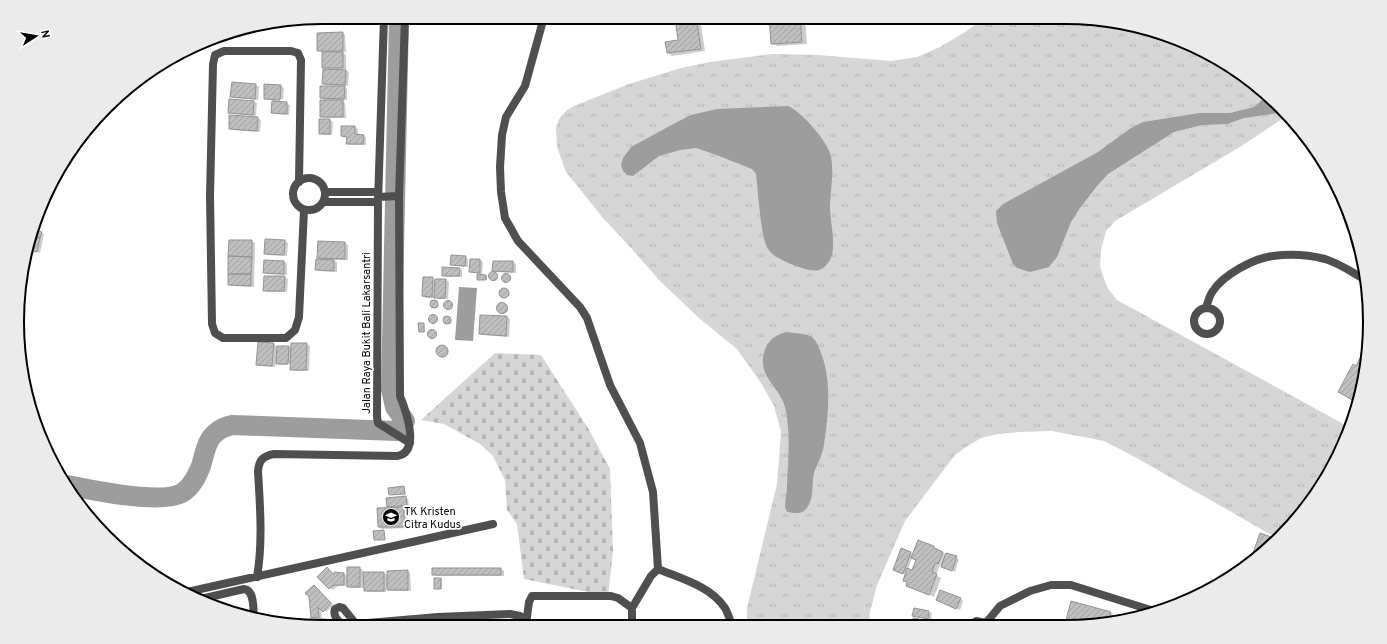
<svg xmlns="http://www.w3.org/2000/svg" width="1387" height="644" viewBox="0 0 1387 644" font-family="Overpass,sans-serif">
	<defs>
		<pattern id="grass-tufts" width="24" height="20" patternUnits="userSpaceOnUse"><rect width="24" height="20" fill="#d6d6d6"/><path d="M3 7l-1-3M5 7V3M7 7l1-3M15 17l-1-3M17 17v-4M19 17l1-3" fill="none" stroke="#b6b6b6"/></pattern>
		<pattern id="cemetery-stones" width="16" height="16" patternUnits="userSpaceOnUse"><rect width="16" height="16" fill="#d6d6d6"/><path d="M2 7V4a2 2 0 0 1 4 0v3zM10 15v-3a2 2 0 0 1 4 0v3z" fill="#b6b6b6"/></pattern>
		<pattern id="building-hatch" width="6" height="6" patternUnits="userSpaceOnUse"><rect width="6" height="6" fill="#bfbfbf"/><path d="M-1 1l2-2M0 6l6-6M5 7l2-2" fill="none" stroke="#a2a2a2"/></pattern>
	</defs>
	<rect width="100%" height="100%" fill="#fff"/>
	<path fill="url(#grass-tufts)" d="M986 17H1065L1124 23 1182 40 1234 68 1280 106 1288 115 1240 147 1115 221 1106 231 1101 250 1100 267 1107 287 1117 300 1338 421 1350 428 1347 439 1307 507 1277 538 1133 456 1104 441 1052 431 1020 432 998 434 981 438 966 447 955 455 905 521 877 585 870 612 869 625 747 626V608L777 484 781 432 774 406 761 383 737 349 700 319 659 280 631 248 603 218 566 172 557 147 556 128 559 119 567 110 574 106 629 84 681 68 710 62 772 54 818 55 891 61 917 57 940 47 965 32Z"/>
	<path fill="url(#cemetery-stones)" d="M495 353 541 355 588 428 610 469 613 551 608 596 524 579 517 524 507 510 505 480 493 456 480 444 444 424 421 420Z"/>
	<path fill="#9d9d9d" d="M1269 97 1285 112 1244 118 1227 124 1202 125 1174 132 1108 174 1097 186 1080 208 1071 222 1057 257 1049 267 1030 272 1017 268 1013 264 997 223 996 211 1003 204 1098 152 1131 128 1143 122 1200 113H1230L1254 107 1262 100Z
		M788 106C802 112 825 139 830 153 835 170 830 191 830 208 830 221 834 234 833 247 833 253 831 260 827 264 821 273 811 271 802 268 791 264 775 259 768 249 761 240 758 189 756 174L752 169 714 154 696 148 680 150 659 156 633 176 627 175 623 171 621 165 623 158 631 147 677 122 691 115 717 109Z
		M459 287 477 288 473 341 455 340Z
		M786 332C793 333 806 333 812 337 816 340 817 344 819 348 832 376 829 413 824 444 823 453 819 461 815 470 811 480 815 497 807 508 802 515 795 513 787 512L785 507C785 500 787 493 787 486 788 460 791 432 785 407 780 388 761 379 763 358 765 343 772 336 786 332Z"/>
	<path fill="#0003" fill-rule="evenodd" d="M692 17H697L700 19 705 51 672 56 668 53 679 41Z
		M770 17H805L807 44 777 46 772 43Z
		M342 33 345 35 346 52H341L346 55V69H342L349 72 348 86 326 85 323 83 328 70 323 67V52L318 51Z
		M256 85 259 87 258 100 234 98 231 96Z
		M281 86 284 88 283 99 265 98Z
		M342 86 347 89V100H341L345 103 346 118H324L321 116 327 101 321 98Z
		M273 100 283 101V103L290 105 289 115 275 114 272 112Z
		M254 102 257 103 256 116 232 114 229 112Z
		M258 118 261 120 260 132 233 130 230 128Z
		M330 120 333 122 332 135H323L320 133Z
		M342 127H355L358 129V136H363L366 137V145H350L347 143 348 138 342 136Z
		M35 231 44 234 40 253 28 250Z
		M230 241H252L255 243 254 287 232 286 229 284Z
		M285 241 288 243 287 256 268 255 265 254Z
		M345 243 348 245V260H332L337 262V272L319 271 316 270 323 260 318 258Z
		M465 257 468 259V267L454 266 451 264Z
		M471 260H480L483 262 482 275 487 276V280H479L478 279V273L470 271Z
		M265 261 284 262 287 263V275L267 274 264 272Z
		M494 262H513L516 264V273L496 272 493 271Z
		M459 269 462 270V277H446L443 275Z
		M490 277a4 4 0 1 1 8 0a4 4 0 1 1-8 0Z
		M503 278a4 4 0 1 1 8 0a4 4 0 1 1-8 0Z
		M284 277 288 279 287 292H267L264 290Z
		M432 278 436 281 446 280 449 282 448 299H438L435 297V298H426L423 296Z
		M500.5 293a4.5 4.5 0 1 1 9 0a4.5 4.5 0 1 1-9 0Z
		M431.5 305a3.5 3.5 0 1 1 7 0a3.5 3.5 0 1 1-7 0Z
		M445 306a4 4 0 1 1 8 0a4 4 0 1 1-8 0Z
		M498 309a5 5 0 1 1 10 0a5 5 0 1 1-10 0Z
		M430.5 319a3.5 3.5 0 1 1 7 0a3.5 3.5 0 1 1-7 0Z
		M507 317 510 319 509 337 483 335 480 334Z
		M444.5 321a3.5 3.5 0 1 1 7 0a3.5 3.5 0 1 1-7 0Z
		M424 324 425 325V332H420Z
		M429 334a4 4 0 1 1 8 0a4 4 0 1 1-8 0Z
		M274 344 277 347H289L291 349 307 344 310 346 309 371H294L291 369V365L285 361 284 363 288 365H280L276 362 275 367 260 366 257 364Z
		M437.5 352a5.5 5.5 0 1 1 11 0a5.5 5.5 0 1 1-11 0Z
		M404 487 406 494 390 495Z
		M405 497 408 499 409 506 401 507 406 510 407 528 382 529 379 527 391 509 388 507Z
		M934 547 939 550 938 551 959 559 955 572 945 568 940 565 936 575 941 578 934 597 907 586 908 583 906 574 898 571 911 553 914 555ZM912 558 917 561 913 571 908 569Z
		M327 568 335 576 344 574 348 576V568H360L363 570V573H383L388 575 407 571 410 573 411 591H391L386 588V592H368L365 590 364 583H363V588H351L347 585V586H338L333 590 318 577Z
		M501 569 504 571V576H436L433 574Z
		M441 579H442V589H435Z
		M314 586 334 605 326 612 321 608 322 620 327 621V624L341 627H319V619H315L312 617Z
		M960 599 963 601 960 610 940 602Z
		M914 609 932 613 931 620 913 616Z
		M1110 613 1115 616 1113 622 1105 624H1081L1067 619Z"/>
	<g fill="none" stroke-linecap="round" stroke-linejoin="round">
		<path stroke="#9d9d9d" stroke-width="20" d="M399 17 391 389 395 407 405 421
			M67 485C92 490 160 505 182 493 192 487 197 476 201 466 205 453 206 439 218 431 222 428 228 426 232 425L397 431"/>
	</g>
	<path fill="url(#building-hatch)" stroke="#939393" d="M685 17H696L701 49 667 53 665 42 678 40 675 18Z
		M769 17H800L802 42 771 44Z
		M343 32V51H317V33Z
		M322 52H343V68H322Z
		M323 69 346 70 345 85 322 84Z
		M232 82 256 84 255 99 230 97Z
		M264 84 281 85 280 100 264 99Z
		M320 86H345L344 99 320 98Z
		M229 99 254 101 253 115 228 113Z
		M320 100H343V117H320Z
		M272 101 287 102V114L271 113Z
		M229 115 258 117 257 131 229 129Z
		M319 119H330V134H319Z
		M341 126H355V134L364 135 363 144H346L347 137 341 136Z
		M35 230 42 232 40 238 33 236Z
		M33 236 40 238 37 252 28 250Z
		M265 239 285 240 284 255 264 254Z
		M229 240H252V257L228 256Z
		M318 241 345 242V259L317 258Z
		M451 255 466 256 465 266 450 265Z
		M228 256 252 257 251 274H228Z
		M316 259 334 260V271L315 270Z
		M470 259H480V273L469 272Z
		M264 260 284 261V274L263 273Z
		M493 261H513V272L492 271Z
		M442 267 460 268 459 276H442Z
		M488.5 276a4.5 4.5 0 1 1 9 0a4.5 4.5 0 1 1-9 0Z
		M501.5 278a4.5 4.5 0 1 1 9 0a4.5 4.5 0 1 1-9 0Z
		M228 274H251V286L228 285Z
		M477 274 486 275V280H477Z
		M264 276H285L284 291H263Z
		M423 277H433L432 297 422 296Z
		M435 279H446L445 298H434Z
		M499 293a5 5 0 1 1 10 0a5 5 0 1 1-10 0Z
		M430 304a4 4 0 1 1 8 0a4 4 0 1 1-8 0Z
		M443.5 305a4.5 4.5 0 1 1 9 0a4.5 4.5 0 1 1-9 0Z
		M496.5 308a5.5 5.5 0 1 1 11 0a5.5 5.5 0 1 1-11 0Z
		M428.5 319a4.5 4.5 0 1 1 9 0a4.5 4.5 0 1 1-9 0Z
		M480 315 507 316 506 336 479 334Z
		M443 320a4 4 0 1 1 8 0a4 4 0 1 1-8 0Z
		M418 323H424V332H419Z
		M427.5 334a4.5 4.5 0 1 1 9 0a4.5 4.5 0 1 1-9 0Z
		M1369 336 1366 359 1362 356 1365 351 1361 350Z
		M258 342 274 343 272 366 256 365Z
		M291 343H307L306 370H290Z
		M436 351a6 6 0 1 1 12 0a6 6 0 1 1-12 0Z
		M277 346H289L288 364H276Z
		M1360 358 1366 362 1364 381 1358 403 1338 392 1353 364 1356 366Z
		M404 486 405 494 389 495 388 488Z
		M406 496 407 505 387 507 386 498Z
		M404 507V527H378L377 508Z
		M384 530 385 540H374L373 531Z
		M1260 533 1274 538 1273 542 1257 558 1252 556Z
		M918 540 934 546V548L943 552 938 564 935 563 932 572 937 574 929 595 906 586 907 582 903 581 907 568 912 570 916 560 911 558Z
		M901 548 911 552 903 574 893 570Z
		M946 553 957 556 952 571 941 567Z
		M327 567 334 575V572L344 573V585H334L329 589 317 577Z
		M347 567H360V587H347Z
		M432 568H501V575H432Z
		M408 570V590H387V571Z
		M363 572H384V591H364Z
		M434 578H441V589H434Z
		M314 585 331 603 323 612 318 607 319 617 311 618 309 597 305 593Z
		M940 590 961 598 956 609 936 600Z
		M1071 601 1111 612 1108 624H1083L1066 620Z
		M914 608 929 611 928 619 912 616Z
		M913 618 919 619 918 625H912Z
		M318 619H326L327 627H318Z
		M327 623H340V627H327Z"/>
	<g fill="none" stroke-linecap="round" stroke-linejoin="round">
		<path stroke="#4f4f4f" stroke-width="8" d="M384 17 378 202 377 417 378 423 410 443
			M544 17 525 86 506 117 502 135 500 167 501 192 505 218 518 241 580 307 587 318 610 385 640 443 653 492 658 569 651 576 632 608V626
			M293 194a16 16 0 1 1 32 0a16 16 0 1 1-32 0Z
			M299 182 301 60 298 53 291 51H224L215 55 213 64 210 196 212 324 215 333 223 338H286L295 330 299 317 304 210
			M326 192H378
			M378 197 399 196
			M324 202H378
			M1194 321a13 13 0 1 1 26 0a13 13 0 1 1-26 0Z
			M1206 308C1208 303 1209 295 1213 291 1223 275 1254 258 1273 256 1289 254 1309 255 1325 259 1339 263 1353 273 1366 280
			M658 569C682 579 710 586 725 608 728 613 730 620 732 626
			M257 577C263 542 260 506 258 471 259 460 263 456 274 454L397 456C421 452 406 411 400 396L399 196 405 17
			M187 592 493 524
			M200 600 205 598 244 589C255 590 253 610 254 618
			M986 623 1000 606 1030 591 1051 585H1071L1154 611
			M526 624 529 602 532 596H611L618 598 632 608
			M971 625 976 621 986 623 987 625
			M345 627C340 622 332 617 335 609L339 607 343 608 356 624
			M350 627 351 625 356 624 438 617 510 614 520 616 526 624V626"/>
	</g>
	<defs>
		<g id="school-disc" transform="scale(0.9)"><circle r="9.5" fill="#000" stroke="#fff"/><path d="M0-5L7-2L0 1L-7-2ZM-4 1L0 2.5L4 1V4Q0 6-4 4Z" fill="#fff"/></g>
	</defs>
	<g fill-rule="evenodd">
		<use href="#school-disc" x="391" y="517"/>
	</g>
	<g text-anchor="middle" stroke-width="3.5" stroke-linejoin="round" paint-order="stroke">
		<g font-size="11" fill="#000" stroke="#fff">
			<text transform="translate(366 333) rotate(-90)" y="4">Jalan Raya Bukit Bali Lakarsantri</text>
		</g>
		<g font-size="11" fill="#000" stroke="#fff" text-anchor="start">
			<text x="404" y="515">TK Kristen<tspan x="404" dy="13">Citra Kudus</tspan></text>
		</g>
	</g>
	<path d="M0 0H1387V644H0ZM322 24H1065A298 298 0 0 1 1363 322V322A298 298 0 0 1 1065 620H322A298 298 0 0 1 24 322V322A298 298 0 0 1 322 24Z" fill="#ebebeb" fill-rule="evenodd"/>
	<path fill="none" stroke="#000" stroke-width="2" d="M322 24H1065A298 298 0 0 1 1363 322V322A298 298 0 0 1 1065 620H322A298 298 0 0 1 24 322V322A298 298 0 0 1 322 24Z"/>
	<g transform="translate(36 36) rotate(78)" stroke="#ffffff" stroke-width="3" paint-order="stroke">
	<path d="M0-3L7 15L0 10L-7 15Z" fill="#000000"/>
	<text y="-6" font-size="11" font-weight="bold" text-anchor="middle" fill="#000000">N</text>
	</g>
</svg>
